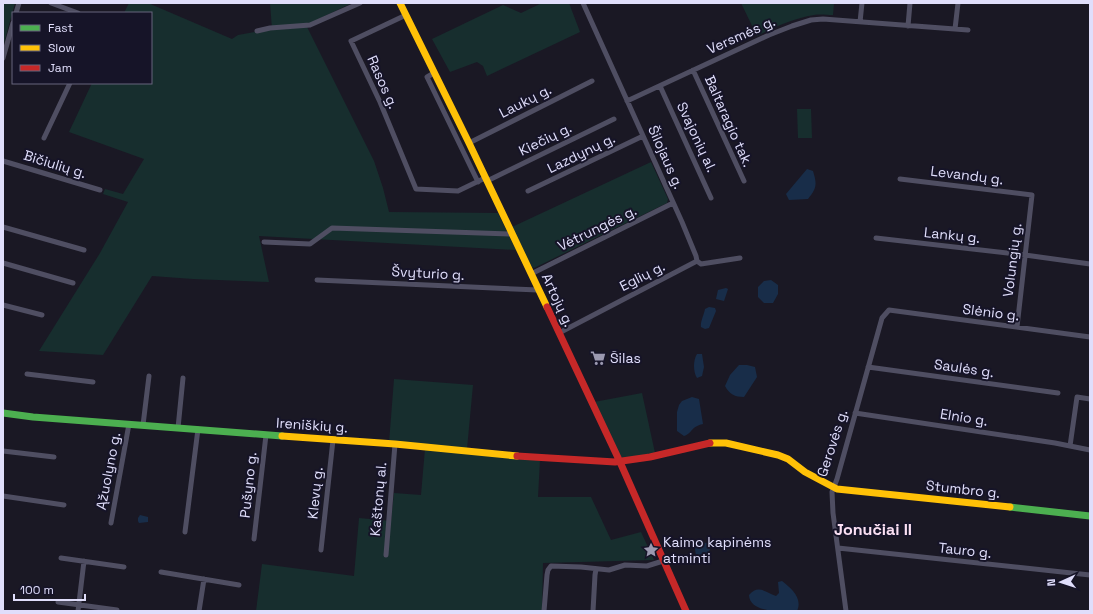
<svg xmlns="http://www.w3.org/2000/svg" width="1093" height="614" viewBox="0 0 1093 614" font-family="'Space Grotesk',sans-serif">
	<rect width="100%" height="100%" fill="#1a1824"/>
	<path fill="#172e2e" d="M3 3H15L3 47Z
		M129 3H148L232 39 238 35 272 29 270 3H352L306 25 374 161 383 188 389 212 498 213 516 250 259 236 269 282 193 279 152 276 103 355 39 351 100 253 128 202 103 194 105 189 123 194 144 159 69 132 92 83H151V13H124Z
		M542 3H569L580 32 487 76 483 66 477 62 450 72 432 39 503 5 521 13Z
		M741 3H834L833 15C827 15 820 14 814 15 794 18 775 27 757 36Z
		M797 109H811L812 138H798Z
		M651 162 668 199 667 203 534 268 532 267 512 227Z
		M394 379 473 385 467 449 389 443Z
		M642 393 655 453 622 459 594 402Z
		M425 449 540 460 538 497H591L611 540 641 532 654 560 543 563 542 611H256L262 564 354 576 359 518 391 521 394 493 421 495Z"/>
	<path fill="#182d49" d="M807 169 813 171C817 184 817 188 808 199L789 200 786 194Z
		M771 280 778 285V294L773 303H764L758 297V287L764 281Z
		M726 288 728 289 724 301 716 299 718 290Z
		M709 307 715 308 716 311 709 328 705 329 701 327C700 322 704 315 705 309Z
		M697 354H702L704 367 702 376 697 378C693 372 693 360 697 354Z
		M739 365H747L755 367 757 377 744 397C735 397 729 394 725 386L730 375Z
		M692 397 699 399 703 424C690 427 693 433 684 436L677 431V412L679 405 682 401Z
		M140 515 148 517V522L139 523 138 521V518Z
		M700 542 707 543 710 549 706 559 703 561C696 558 695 554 695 546Z
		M782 581C791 588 803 598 797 611 783 611 750 614 749 595 758 584 765 592 776 596L779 593 778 582Z"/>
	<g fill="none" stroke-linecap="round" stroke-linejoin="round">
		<path stroke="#4f4e62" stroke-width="5" d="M51 3 78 13
			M583 3 682 222 696 256 697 261
			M16 13 19 3
			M406 15 351 41 380 102 416 189 458 191 485 178
			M860 22 862 3
			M908 26 910 3
			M955 29 958 3
			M257 31 270 28 310 25 360 3
			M3 58 13 23
			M693 70 744 181
			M434 73 427 77 478 182
			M660 86 711 198
			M627 101 769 35 792 26 811 20 823 19 968 30
			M44 138 70 83
			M469 143 592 81
			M3 161 100 190
			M900 179 1032 195 1017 327
			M487 181 614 119
			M528 191 643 136
			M3 227 84 250
			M876 238 1025 255 1090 264
			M264 242 310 244 332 228 512 234
			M3 263 73 283
			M531 274 673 203
			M317 280 538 290
			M3 305 42 315
			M559 333 697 261 701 264 740 258
			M868 367 1058 393
			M27 374 93 382
			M855 413 1055 443 1090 450
			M143 425 149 376
			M178 428 183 378
			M1070 446 1077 397 1090 399
			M3 451 54 457
			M3 496 64 505
			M111 523 129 424
			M185 532 198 429
			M254 539 266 435
			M838 548 1090 575
			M321 550 333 440
			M386 555 395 444
			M61 558 124 567
			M161 572 239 585
			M58 602 117 610
			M78 611 84 561
			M199 611 204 579
			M544 611 547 575 548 570 551 566 581 567 609 570 625 565 647 566 663 561
			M593 611 595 575 596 569
			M846 611 833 513 832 492 837 479 882 318 889 310 1090 337"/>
		<path stroke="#4caf50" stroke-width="7" d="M3 413 33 417 282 436
			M1010 507 1090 516"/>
		<path stroke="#ffc107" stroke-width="7" d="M400 3 469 143 547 307
			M282 436 395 444 517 456
			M710 443H726L778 455 788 459 805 472 837 489 1010 507"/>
		<path stroke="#c62828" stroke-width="7" d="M547 307 620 462 686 611
			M517 456 615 462 650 457 710 443"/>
	</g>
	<defs>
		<g id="supermarket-bare" transform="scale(1.2)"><path d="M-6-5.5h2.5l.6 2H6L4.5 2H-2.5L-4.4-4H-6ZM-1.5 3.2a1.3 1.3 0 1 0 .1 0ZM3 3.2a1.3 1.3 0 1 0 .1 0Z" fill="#9b99b0" stroke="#161428" stroke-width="2.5" paint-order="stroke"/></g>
		<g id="sight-bare" transform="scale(1.2)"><path d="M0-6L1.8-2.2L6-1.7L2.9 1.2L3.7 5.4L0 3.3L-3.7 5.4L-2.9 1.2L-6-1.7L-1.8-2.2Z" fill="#9b99b0" stroke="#161428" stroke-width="2.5" paint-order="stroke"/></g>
	</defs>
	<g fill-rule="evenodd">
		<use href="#supermarket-bare" x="598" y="358"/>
		<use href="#sight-bare" x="651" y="550"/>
	</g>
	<g text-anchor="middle" stroke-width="4" stroke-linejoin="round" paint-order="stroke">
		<g font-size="14" fill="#e0defb" stroke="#161428">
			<text transform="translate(741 35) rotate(-24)" y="5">Versmės g.</text>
			<text transform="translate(383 82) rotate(66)" y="5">Rasos g.</text>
			<text transform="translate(525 101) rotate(-27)" y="5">Laukų g.</text>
			<text transform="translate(729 121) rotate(66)" y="5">Baltaragio tak.</text>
			<text transform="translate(697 137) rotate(65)" y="5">Svajonių al.</text>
			<text transform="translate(545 139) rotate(-26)" y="5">Kiečių g.</text>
			<text transform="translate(581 153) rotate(-26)" y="5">Lazdynų g.</text>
			<text transform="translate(666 157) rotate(66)" y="5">Šilojaus g.</text>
			<text transform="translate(55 164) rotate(17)" y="5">Bičiulių g.</text>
			<text transform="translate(967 175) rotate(7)" y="5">Levandų g.</text>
			<text transform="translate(597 228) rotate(-26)" y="5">Vėtrungės g.</text>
			<text transform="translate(952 235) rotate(6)" y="5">Lankų g.</text>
			<text transform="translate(1012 260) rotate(-83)" y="5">Volungių g.</text>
			<text transform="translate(428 273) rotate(3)" y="5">Švyturio g.</text>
			<text transform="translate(642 276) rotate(-27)" y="5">Eglių g.</text>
			<text transform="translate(558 300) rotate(65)" y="5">Artojų g.</text>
			<text transform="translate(991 312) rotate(7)" y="5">Slėnio g.</text>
			<text transform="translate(964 368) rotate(8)" y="5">Saulės g.</text>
			<text transform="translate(964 417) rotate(9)" y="5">Elnio g.</text>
			<text transform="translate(312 425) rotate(4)" y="5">Ireniškių g.</text>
			<text transform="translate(832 443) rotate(-72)" y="5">Gerovės g.</text>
			<text transform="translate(108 471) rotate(-79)" y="5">Ąžuolyno g.</text>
			<text transform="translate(248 485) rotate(-84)" y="5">Pušyno g.</text>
			<text transform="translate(963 489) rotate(6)" y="5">Stumbro g.</text>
			<text transform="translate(315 493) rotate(-84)" y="5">Klevų g.</text>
			<text transform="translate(378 499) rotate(-85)" y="5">Kaštonų al.</text>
			<text transform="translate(965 550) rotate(6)" y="5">Tauro g.</text>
		</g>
		<g font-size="14" fill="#e0defb" stroke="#161428" text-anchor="start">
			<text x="610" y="363">Šilas</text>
			<text x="663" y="547">Kaimo kapinėms<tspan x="663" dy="16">atminti</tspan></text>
		</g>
		<g font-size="16" font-weight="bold" fill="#fbe0f3" stroke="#161428">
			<text x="873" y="535">Jonučiai II</text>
		</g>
	</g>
	<rect width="1093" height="614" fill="none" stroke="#e0defb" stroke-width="8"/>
	<rect x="12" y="12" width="140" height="72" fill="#161428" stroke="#67657c"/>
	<rect x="20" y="25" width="20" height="6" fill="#4caf50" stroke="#67657c"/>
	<text x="48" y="32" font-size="12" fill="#e0defb">Fast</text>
	<rect x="20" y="45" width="20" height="6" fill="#ffc107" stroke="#67657c"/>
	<text x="48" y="52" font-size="12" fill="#e0defb">Slow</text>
	<rect x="20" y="65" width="20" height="6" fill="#c62828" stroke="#67657c"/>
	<text x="48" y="72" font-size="12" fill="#e0defb">Jam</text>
	<g transform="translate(1061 582) rotate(267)" stroke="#161428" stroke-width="3" paint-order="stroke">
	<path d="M0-3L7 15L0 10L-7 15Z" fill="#e0defb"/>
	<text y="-6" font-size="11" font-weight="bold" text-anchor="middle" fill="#e0defb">N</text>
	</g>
	<path d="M14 594v6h71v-6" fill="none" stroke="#e0defb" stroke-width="2"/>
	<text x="20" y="594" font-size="12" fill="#e0defb" stroke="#161428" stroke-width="3" paint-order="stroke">100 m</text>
</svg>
